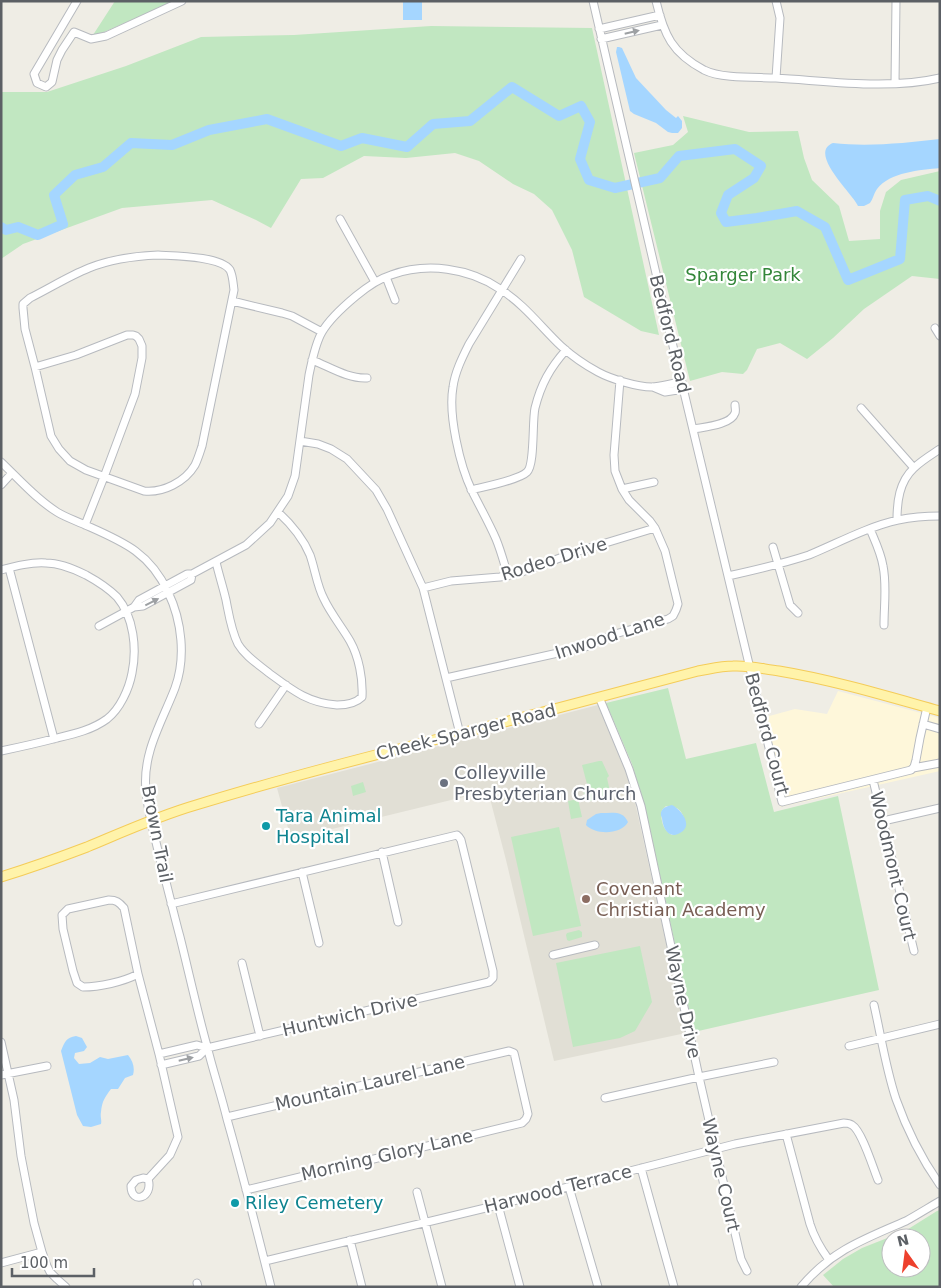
<svg xmlns="http://www.w3.org/2000/svg" width="941" height="1288" viewBox="0 0 941 1288" font-family="'DejaVu Sans',sans-serif">
	<rect width="100%" height="100%" fill="#efede5"/>
	<path fill="#fef7da" d="M838 691 940 718V771L780 807 758 719 795 709 827 714Z"/>
	<path fill="#e1dfd5" d="M598 705 625 770 634 798 686 1033 554 1061 506 860 488 791 291 839 277 788Z"/>
	<path fill="#c1e7c1" fill-rule="evenodd" d="M115 1H171L161 7 95 36 93 35Z
		M431 26 592 28 659 335 641 331 584 297 572 250 552 210 534 194 513 184 479 161 455 153 406 158 364 156 323 178 301 179 271 228 256 220 212 200 122 208 23 244 1 259V92H47L126 66 201 37 294 35Z
		M683 116 749 132 798 131 804 158 812 180 839 206 849 241 880 239V211L886 192 901 180 940 171V279L912 276 864 309 833 338 807 359 780 343 757 349 747 370 743 374 722 372 690 381 634 153 673 145 688 132Z
		M668 688 686 759 756 743 774 812 838 796 879 990 694 1032 646 811 632 764 606 703ZM666 806C679 807 682 810 685 822L672 835C663 831 660 819 662 810Z
		M599 761H602L609 776 607 778 611 796 586 802 583 790 588 788 582 765Z
		M363 782 366 792 353 796 351 786Z
		M578 799 582 817 571 819 568 801Z
		M559 827 581 926 533 936 511 837Z
		M579 930 582 932V937L569 941 567 940 566 935 567 933Z
		M640 946 652 1002 635 1031 620 1038 573 1047 556 963Z
		M940 1210V1287H834L823 1275 843 1259 862 1248 905 1231 937 1211ZM891 1238H921V1268H891Z"/>
	<path fill="#a5d6ff" d="M403 1H422V20H403Z
		M617 47H619L622 48 636 78 666 110 676 118 678 116 682 121V128L678 133H672L668 132 656 123 634 114 630 111 616 52Z
		M940 139V168C920 170 890 172 877 189 874 193 873 199 870 203L864 206H858C854 195 807 153 833 143 868 147 905 143 940 139Z
		M672 805C680 809 692 823 683 831 670 841 663 830 662 818 661 816 660 813 662 810 664 807 668 806 672 805Z
		M601 813C612 813 623 810 628 822 621 835 595 835 586 825L587 820 596 814Z
		M76 1036 82 1038 87 1047 84 1051 75 1053 74 1058 79 1064 90 1063 100 1057 108 1059 128 1055C133 1061 135 1068 133 1075L125 1078 118 1089H111C105 1097 102 1101 101 1112 100 1117 102 1120 101 1124L91 1127 83 1126 77 1115 61 1051C65 1041 66 1038 76 1036Z"/>
	<g fill="none" stroke-linecap="round" stroke-linejoin="round">
		<path stroke="#a5d6ff" stroke-width="10" d="M1 227 6 230 18 227 38 235 63 224 54 195 75 175 103 167 131 143 172 145 209 130 267 119 341 146 362 138 407 147 433 124 470 121 512 87 559 116 581 106 590 122 580 159 589 180 615 188 660 178 679 156 735 149 761 166 754 178 728 195 721 213 726 222 757 218 797 211 825 227 848 280 900 259 905 200 928 196 940 201"/>
		<g stroke="#b7babf" stroke-width="9">
			<path id="minor" d="M77 1 34 74 37 83 46 87 52 82 57 60 62 50 74 32 91 39 106 36 182 1
				M593 1 667 321 782 802 911 770 914 767 916 760 920 738 927 707
				M656 1C664 35 672 53 704 70 722 79 756 77 776 78 828 81 889 90 940 78
				M776 1 780 18 776 78
				M599 29 660 15
				M601 39 662 25
				M895 83 896 1
				M340 219 375 282
				M158 255C174 256 221 256 230 270 233 276 233 283 234 290L202 446C200 452 198 459 195 465 185 482 163 493 144 491L86 470 70 461 59 449 51 436 35 367 25 329 23 308V304L30 298C50 288 69 276 89 268 111 259 135 256 158 255Z
				M386 277 395 300
				M232 301 282 313 292 316 322 332
				M935 328 940 336
				M312 360C330 367 348 379 367 378
				M35 367 76 355 127 335H133L136 336 139 339 142 346V358L135 394 104 477 85 525
				M653 387 665 392 684 389
				M861 408 914 468
				M694 429C704 427 731 425 735 413 736 411 735 408 735 405
				M300 441 318 444 331 449 347 459 376 490 387 509 423 588 460 734
				M1 462C19 479 36 499 57 512 65 517 74 520 83 524 121 541 149 551 168 592 182 621 186 658 175 688 162 722 142 753 146 791 148 814 155 837 160 859 167 885 173 911 180 937 189 973 197 1010 207 1046 213 1071 221 1094 227 1119 243 1175 257 1231 271 1287
				M1 485 12 473
				M622 489 654 482
				M471 490C483 487 519 480 527 472 535 465 532 421 535 408 541 384 550 368 566 350
				M897 520C897 502 899 482 914 468 921 461 931 455 940 449
				M870 529C875 541 881 553 883 566 887 585 884 605 884 625
				M773 547 790 605 798 613
				M216 562C219 575 223 587 226 600 229 615 231 630 238 644 245 656 258 664 269 673 292 690 308 703 337 705 346 705 356 703 362 697 363 679 359 657 350 641 342 627 331 614 324 599 317 586 315 569 310 555 303 538 291 524 278 512
				M9 568 54 739
				M1 570C16 566 31 562 46 563 60 563 74 569 86 575 97 581 108 588 117 597 134 617 137 649 132 673 129 689 120 709 107 719 92 730 74 734 57 738 38 743 20 747 1 751
				M508 576C504 563 501 551 496 539 489 523 480 507 472 491 460 466 448 415 453 387 455 372 462 358 469 344L521 259
				M728 576C755 570 782 564 809 555 838 543 867 527 898 520 912 517 926 516 940 516
				M423 588 451 581 500 577 519 573 579 551 655 528
				M134 607 143 606 191 580 192 574
				M99 626 134 607 139 600 187 574H192L246 545 270 523 288 496 295 476 309 375C312 361 315 344 322 332 330 318 344 306 356 296 367 287 378 279 391 275 427 262 469 268 500 289 524 304 541 327 561 346 572 356 585 365 598 372 611 379 637 387 652 387 662 386 673 383 682 382
				M446 678 585 647 615 634 668 619 673 616 676 610 678 604 665 551 655 528 650 521 629 500 622 489 615 471 614 455 620 380
				M599 697 629 769 641 806 699 1077 741 1259 747 1271
				M259 724 286 685
				M923 724 940 729
				M913 768 940 763
				M873 780 914 951
				M883 821 940 808
				M382 852 398 922
				M302 872 319 943
				M109 900C116 900 119 902 124 908L138 974C123 982 99 987 83 987L77 983 73 971 63 929 62 915 68 909Z
				M553 955 595 945
				M242 963 260 1036
				M138 974 159 1054 178 1137 170 1155 148 1179
				M874 1005C881 1036 886 1069 896 1099 907 1130 921 1158 940 1185
				M1 1042 14 1100 21 1156 34 1223 42 1252 47 1266 50 1272 57 1279 66 1287
				M849 1046 940 1024
				M159 1054 197 1045 207 1048 489 982 493 978V971L461 840 459 837 457 835 171 904
				M161 1065 199 1056 207 1048
				M1 1075 47 1066
				M605 1098 699 1077 774 1062
				M227 1117 509 1051 514 1053 515 1057 528 1114 526 1119 522 1123 246 1190
				M786 1134 810 1224C814 1237 821 1249 829 1260
				M641 1168 674 1287
				M143 1178 148 1179C154 1198 131 1205 131 1186L136 1180Z
				M569 1187 598 1287
				M417 1192 442 1287
				M498 1205 520 1287
				M350 1240 362 1287
				M265 1261 498 1205 735 1144 844 1123C847 1123 849 1123 852 1125 862 1131 873 1168 878 1180
				M1 1263 42 1252
				M197 1283 198 1287
				M801 1287C831 1251 864 1239 906 1221 917 1215 928 1208 940 1201"/>
		</g>
		<g stroke="#f4cc59" stroke-width="11">
			<path id="major" d="M1 877C30 868 58 858 87 847 123 832 158 816 196 805 297 774 399 749 501 723 567 706 633 688 698 671 710 669 721 666 733 666 748 665 763 669 779 671 833 680 886 696 940 711"/>
		</g>
		<use href="#minor" stroke="#fff" stroke-width="7"/>
		<use href="#major" stroke="#fff3aa" stroke-width="9"/>
	</g>
	<defs><path id="oneway-solid" d="M-6-.8H1V-3.2L6.5 0L1 3.2V.8H-6Z" transform="scale(1.25)"/></defs>
	<g fill="#9da0a3">
		<use href="#oneway-solid" transform="translate(632 32) rotate(-13)"/>
		<use href="#oneway-solid" transform="translate(152 602) rotate(-27)"/>
		<use href="#oneway-solid" transform="translate(186 1059) rotate(-13)"/>
	</g>
	<circle fill="#6b7280" stroke="#fff" stroke-width="2" cx="444" cy="783" r="5"/>
	<g fill="#0f9aa8" stroke="#fff" stroke-width="2">
		<circle cx="266" cy="826" r="5"/>
		<circle cx="235" cy="1203" r="5"/>
	</g>
	<circle fill="#8d6e63" stroke="#fff" stroke-width="2" cx="586" cy="899" r="5"/>
	<g text-anchor="middle" stroke-width="4.5" stroke-linejoin="round" paint-order="stroke">
		<g font-size="18" fill="#338639" stroke="#fff">
			<text x="743" y="281">Sparger Park</text>
		</g>
		<g font-size="18" fill="#5c6065" stroke="#fff">
			<text transform="translate(670 334) rotate(76)" y="6">Bedford Road</text>
			<text transform="translate(554 559) rotate(-17)" y="6">Rodeo Drive</text>
			<text transform="translate(610 636) rotate(-18)" y="6">Inwood Lane</text>
			<text transform="translate(466 732) rotate(-14)" y="6">Cheek-Sparger Road</text>
			<text transform="translate(767 734) rotate(75)" y="6">Bedford Court</text>
			<text transform="translate(157 834) rotate(79)" y="6">Brown Trail</text>
			<text transform="translate(893 866) rotate(77)" y="6">Woodmont Court</text>
			<text transform="translate(683 1002) rotate(78)" y="6">Wayne Drive</text>
			<text transform="translate(350 1015) rotate(-13)" y="6">Huntwich Drive</text>
			<text transform="translate(370 1083) rotate(-13)" y="6">Mountain Laurel Lane</text>
			<text transform="translate(387 1155) rotate(-13)" y="6">Morning Glory Lane</text>
			<text transform="translate(721 1175) rotate(77)" y="6">Wayne Court</text>
			<text transform="translate(558 1189) rotate(-14)" y="6">Harwood Terrace</text>
		</g>
		<g font-size="18" fill="#5b616d" stroke="#fff" text-anchor="start">
			<text x="454" y="779">Colleyville<tspan x="454" dy="21">Presbyterian Church</tspan></text>
		</g>
		<g font-size="18" fill="#0d838f" stroke="#fff" text-anchor="start">
			<text x="276" y="822">Tara Animal<tspan x="276" dy="21">Hospital</tspan></text>
			<text x="245" y="1209">Riley Cemetery</text>
		</g>
		<g font-size="18" fill="#785e54" stroke="#fff" text-anchor="start">
			<text x="596" y="895">Covenant<tspan x="596" dy="21">Christian Academy</tspan></text>
		</g>
	</g>
	<rect width="941" height="1288" fill="none" stroke="#5c6065" stroke-width="5"/>
	<g transform="translate(906 1253) rotate(346)"><circle r="24" fill="#ffffff" stroke="#bebfc1"/>
	<path d="M0-4L9 19L0 12L-9 19Z" fill="#ed402d"/>
	<text y="-8" font-size="14" font-weight="bold" text-anchor="middle" fill="#5c6065">N</text>
	</g>
	<path d="M12 1268v8h82v-8" fill="none" stroke="#5c6065" stroke-width="2.5"/>
	<text x="20" y="1268" font-size="15" fill="#5c6065" stroke="#ffffff" stroke-width="4" paint-order="stroke">100 m</text>
</svg>
